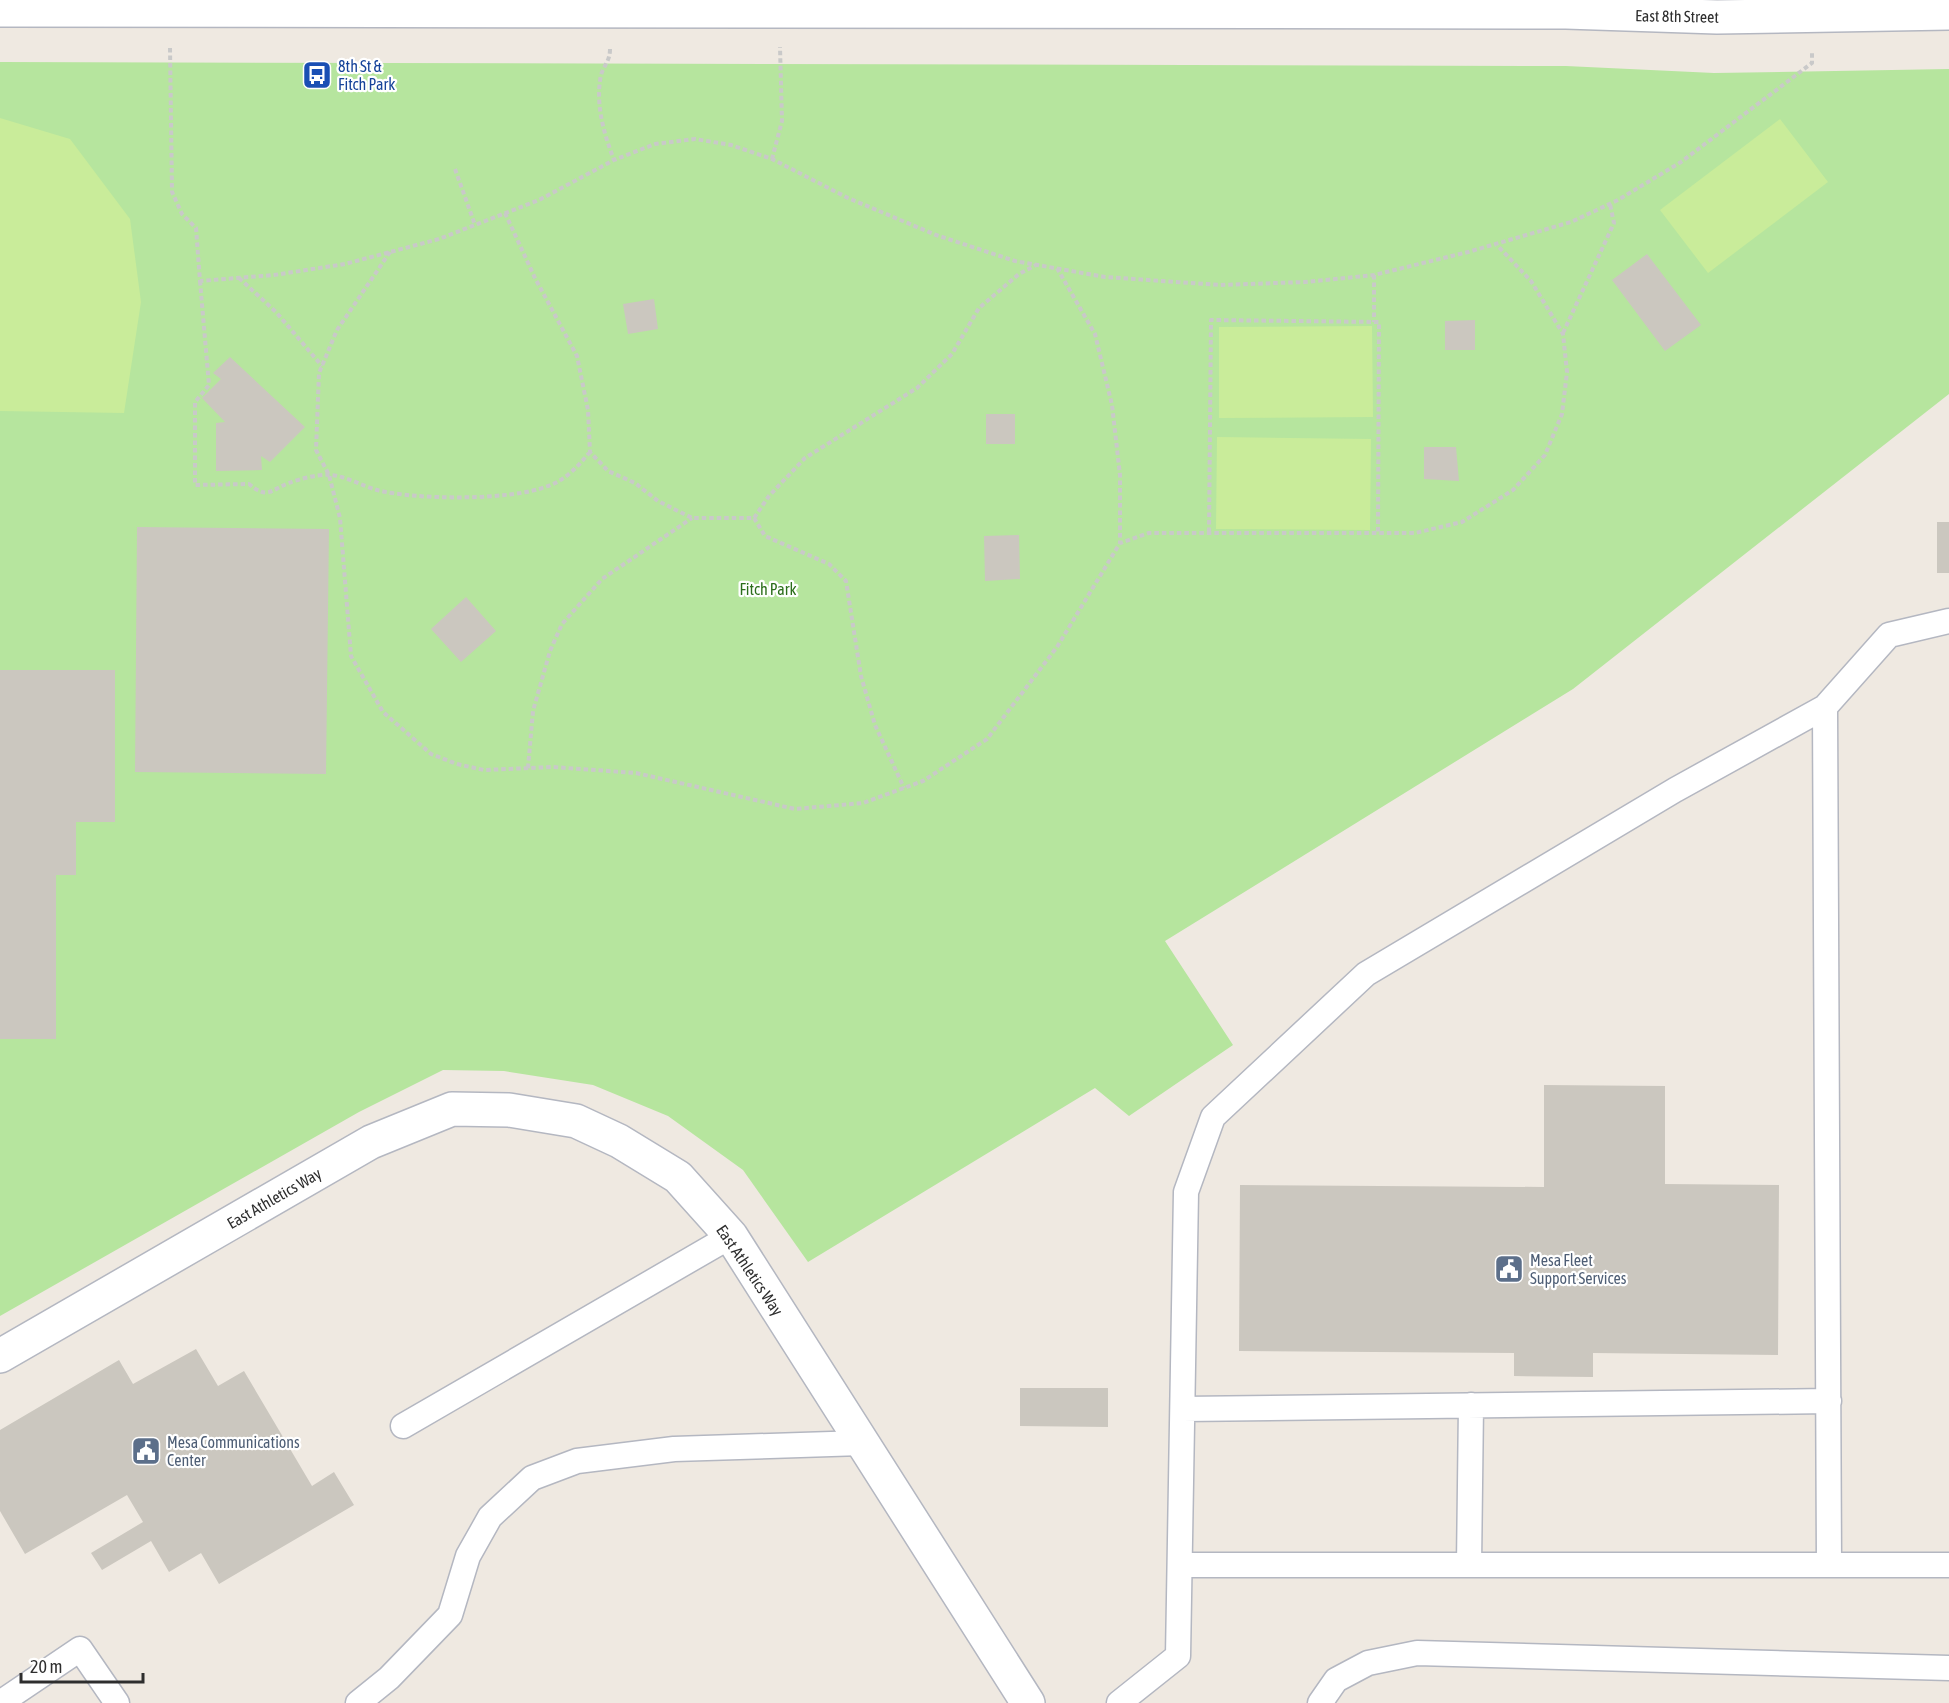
<svg xmlns="http://www.w3.org/2000/svg" width="1949" height="1703" viewBox="0 0 1949 1703" font-family="'Asap Condensed',sans-serif">
	<rect width="100%" height="100%" fill="#efe9e1"/>
	<path fill="#b6e59e" d="M0 62 1566 66 1714 73 1949 69V394L1573 689 1165 941 1233 1045 1129 1116 1095 1088 808 1262 743 1170 668 1116 593 1085 504 1071 443 1070 359 1112 0 1316Z"/>
	<path fill="#c9ec9a" d="M0 118 70 139 130 219 141 302 124 413 0 411Z
		M1780 119 1828 182 1708 273 1660 210Z
		M1372 326 1373 417 1219 418V327Z
		M1217 437 1371 439 1370 530 1216 529Z"/>
	<path fill="#cbc7bf" d="M1647 254 1701 325 1665 351 1612 280Z
		M654 299 658 329 628 334 623 304Z
		M1475 320V350H1445V321Z
		M230 357 305 427 270 462 261 456 262 470 216 471V423L225 422 202 398 221 379 213 373Z
		M986 414H1015V444H986Z
		M1424 447H1456L1459 481 1424 479Z
		M1937 522H1949V573H1937Z
		M137 527 329 529 326 774 135 772Z
		M1019 535 1020 579 985 581 984 536Z
		M466 597 496 631 461 662 431 629Z
		M0 670H115V822H76V875H56V1039H0Z
		M1544 1085 1665 1086V1184L1779 1185 1778 1355 1593 1353V1377L1514 1376V1353L1239 1351 1240 1185 1544 1187Z
		M196 1349 218 1386 244 1371 312 1486 334 1472 354 1505 219 1584 201 1553 169 1572 151 1541 102 1570 91 1553 143 1522 127 1495 25 1554 0 1511V1430L119 1360 133 1384Z
		M1020 1388H1108V1427L1020 1426Z"/>
	<g fill="none" stroke-linecap="round" stroke-linejoin="round">
		<g stroke="#b4b7c1" stroke-width="27">
			<path id="service" d="M1825 707 1829 1565
				M1183 1409 1829 1401
				M403 1426 731 1236
				M1180 1565H1949
				M1469 1565 1471 1405
				M0 1703 80 1649 117 1703
				M358 1703 389 1678 450 1615 468 1556 490 1517 532 1478 577 1461 674 1449 862 1443
				M1119 1703 1178 1656 1186 1192 1213 1117 1366 974 1675 790 1825 707 1889 635 1949 621
				M1320 1703 1336 1680 1368 1663 1417 1653 1949 1668"/>
		</g>
		<g stroke="#b4b7c1" stroke-width="36">
			<path id="minor" d="M0 1356 371 1142 452 1109 509 1110 576 1121 619 1141 678 1177 731 1236 1028 1703"/>
		</g>
		<g stroke="#b4b7c1" stroke-width="36">
			<path id="tertiary" d="M0 10 1566 12 1717 17 1949 13"/>
		</g>
		<path stroke="#c9c9c9" stroke-width="4" stroke-dasharray="4.5 3" stroke-linecap="butt" d="M170 48 172 192 182 214 196 228 200 281 274 275 345 264 439 239 539 200 614 160 655 144 695 139 731 145 772 159 848 198 936 235 1015 261 1105 277 1220 285 1305 282 1374 275 1468 252 1571 222 1618 200 1681 162 1812 63V53
			M610 49C610 61 604 65 601 75 595 104 604 134 614 160
			M772 159 782 121 780 47
			M455 169 475 225
			M505 213 535 278 577 356 588 410 590 452 608 471 635 483 658 501 692 518H754L769 496 805 458 917 388 952 354 979 308 1019 274 1036 265
			M390 252 337 330 319 373 316 450 329 475 340 518 351 656 383 712 431 754 457 764 484 770 553 767 636 773 795 809 863 803 923 781 987 739 1057 647 1120 543 1149 533H1415L1462 522 1513 490 1545 455 1562 414 1567 372 1563 334 1531 281 1496 244
			M1057 268 1095 334 1112 405 1120 475V543
			M1374 275V322
			M239 278 276 312 322 366
			M200 281 209 385 195 402V485L249 484C268 500 270 490 289 483 299 479 318 474 329 475 344 475 362 486 377 490 415 500 511 501 548 486 566 480 578 466 590 452
			M1563 333 1614 223 1610 204
			M754 518 765 536 829 564 846 581 861 676 875 725 904 788
			M1209 532 1211 320 1379 322 1378 534
			M528 768 533 711 550 651 562 624 602 579 692 518"/>
		<use href="#service" stroke="#fff" stroke-width="24"/>
		<use href="#minor" stroke="#fff" stroke-width="33"/>
		<use href="#tertiary" stroke="#fff" stroke-width="33"/>
	</g>
	<defs>
		<g id="bus-square" transform="scale(1.5)"><rect x="-9" y="-9" width="18" height="18" rx="4" fill="#1a4fb4" stroke="#fff"/><path d="M-5-6H5V4H4V6H2V4H-2V6H-4V4H-5ZM-3.5-4V0h7V-4ZM-3.5 1.2v1.5H-2V1.2ZM2 1.2v1.5H3.5V1.2Z" fill="#fff"/></g>
		<g id="civic-square" transform="scale(1.5)"><rect x="-9" y="-9" width="18" height="18" rx="4" fill="#5c6f8a" stroke="#fff"/><path d="M-.6-6.5H3V-4.5H.6V-3L4-1V1h2V6H-6V1h2V-1L-.6-3ZM-1.2 2.5V6h2.4V2.5Z" fill="#fff"/></g>
	</defs>
	<g fill-rule="evenodd">
		<use href="#bus-square" x="317" y="75"/>
		<use href="#civic-square" x="1509" y="1269"/>
		<use href="#civic-square" x="146" y="1451"/>
	</g>
	<g text-anchor="middle" stroke-width="4.5" stroke-linejoin="round" paint-order="stroke">
		<g font-size="16" fill="#2e2e2e" stroke="#fff">
			<text transform="translate(1677 16) rotate(1)" y="6">East 8th Street</text>
			<text transform="translate(274 1198) rotate(-30)" y="6">East Athletics Way</text>
			<text transform="translate(750 1270) rotate(56)" y="6">East Athletics Way</text>
		</g>
		<g font-size="16" fill="#164399" stroke="#fff" text-anchor="start">
			<text x="338" y="72">8th St &amp;<tspan x="338" dy="18">Fitch Park</tspan></text>
		</g>
		<g font-size="16" fill="#2c6e1b" stroke="#fff">
			<text x="768" y="595">Fitch Park</text>
		</g>
		<g font-size="16" fill="#4e5e75" stroke="#fff" text-anchor="start">
			<text x="1530" y="1266">Mesa Fleet<tspan x="1530" dy="18">Support Services</tspan></text>
			<text x="167" y="1448">Mesa Communications<tspan x="167" dy="18">Center</tspan></text>
		</g>
	</g>
	<path d="M21 1673v9h122v-9" fill="none" stroke="#2e2e2e" stroke-width="3"/>
	<text x="30" y="1673" font-size="18" fill="#2e2e2e" stroke="#ffffff" stroke-width="4.5" paint-order="stroke">20 m</text>
</svg>
